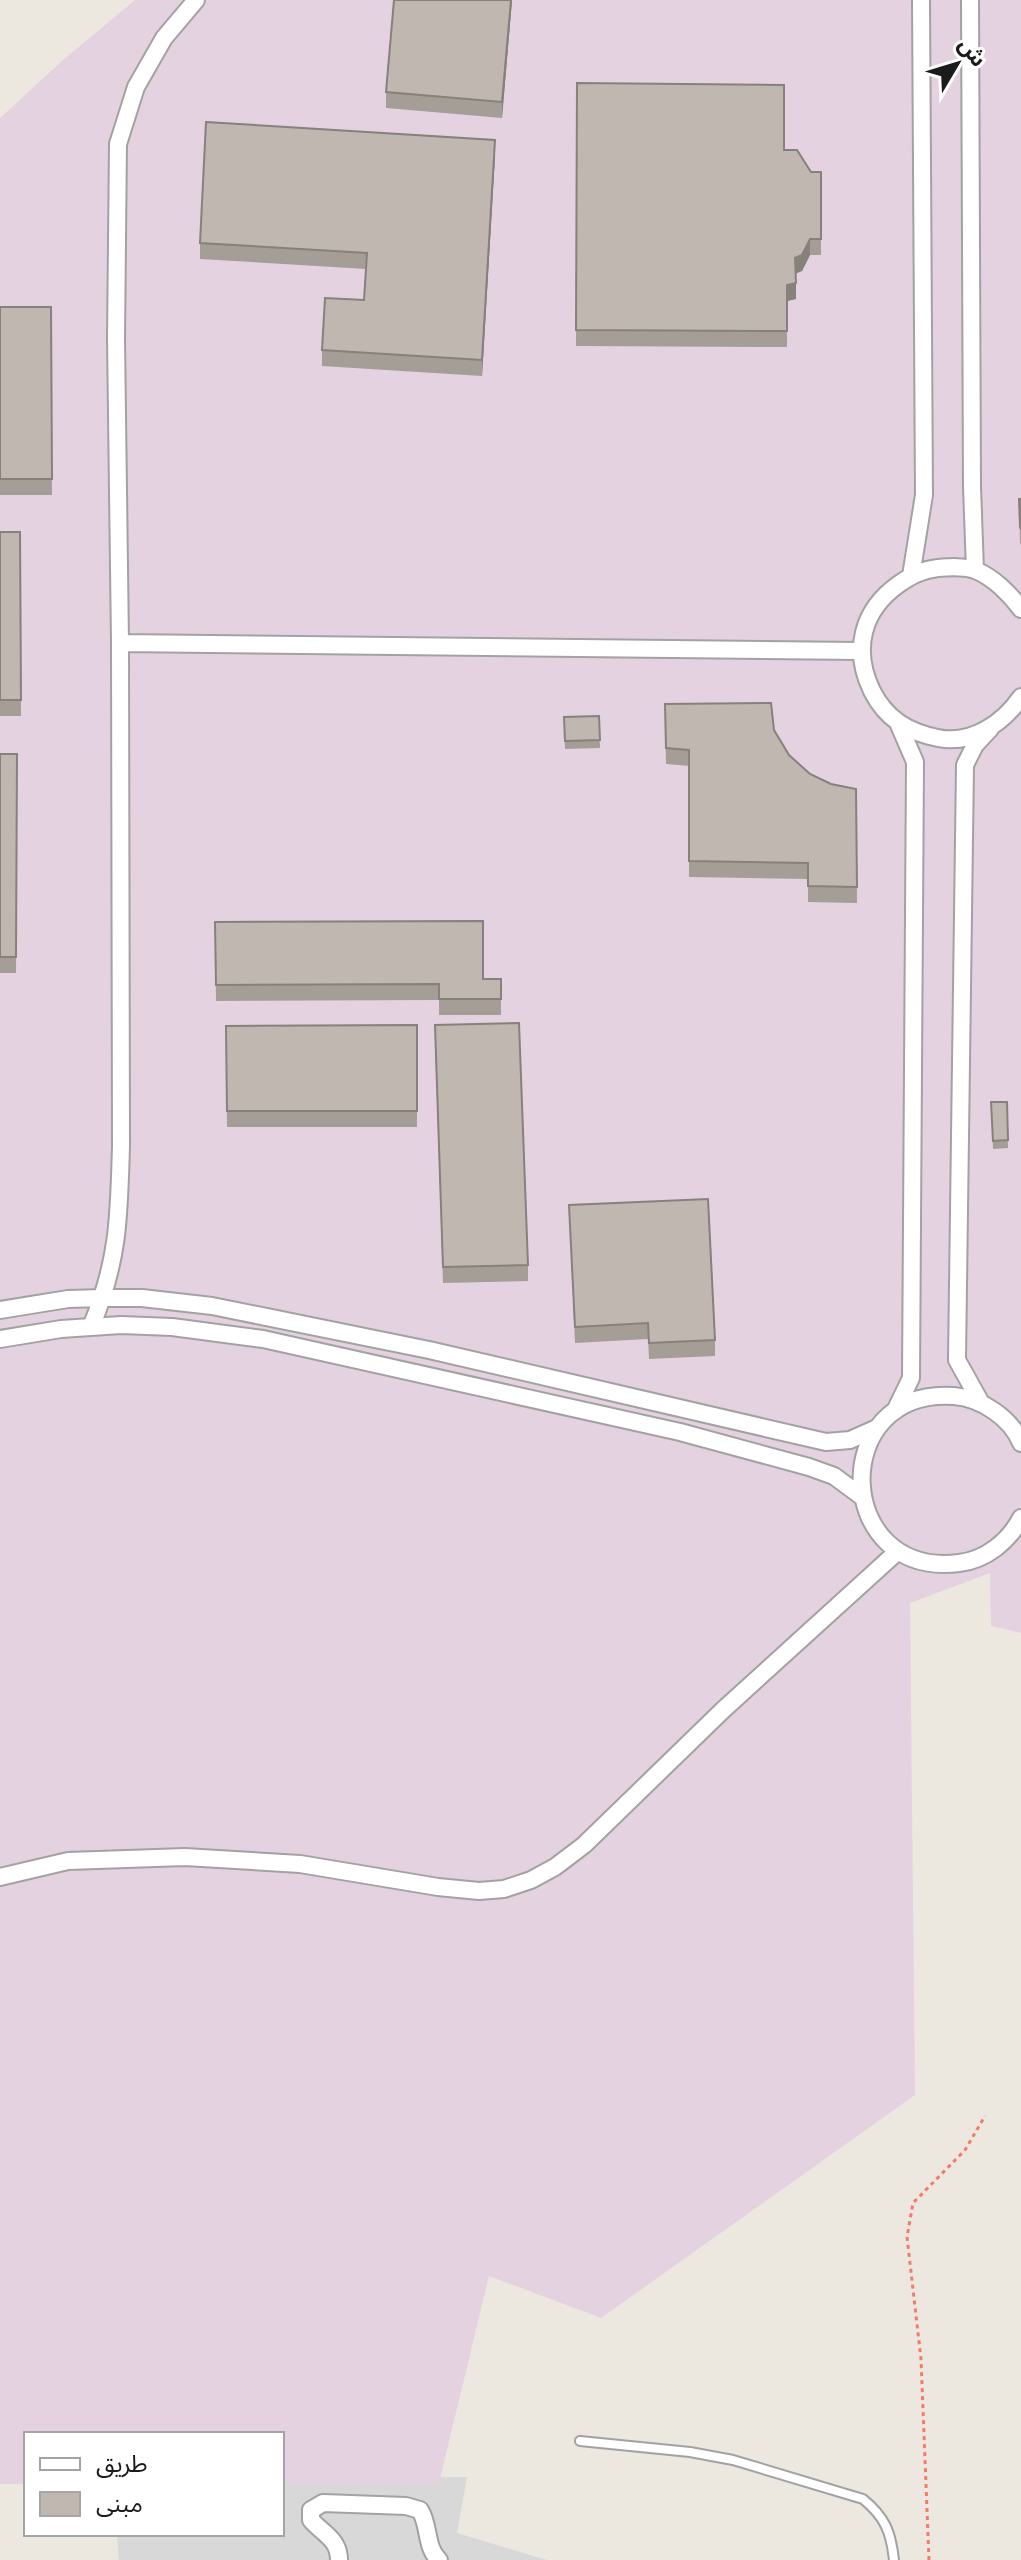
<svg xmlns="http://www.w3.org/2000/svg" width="1021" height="2560" viewBox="0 0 1021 2560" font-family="Signika,'Noto Sans Arabic',sans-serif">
	<rect width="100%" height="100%" fill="#ece8e0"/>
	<path fill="#d9d8d8" d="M467 2477 457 2533 547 2560H119L117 2534H282V2478Z"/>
	<path fill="#e5d2e1" d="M135 0H1021V1633L991 1626 990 1573 910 1603 915 2095 601 2318 489 2276 439 2483H282V2434H26V2484H0V118L63 60Z"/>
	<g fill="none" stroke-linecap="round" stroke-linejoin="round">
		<g stroke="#a2a2a2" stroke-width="12">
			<path id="lane" d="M580 2441 690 2452 733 2460 863 2499C885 2517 891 2532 894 2560"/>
		</g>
		<g stroke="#a2a2a2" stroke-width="20">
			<path id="street" d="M970 0 972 487 975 570
				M911 576 924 495 921 0
				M1021 609C1010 594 993 577 975 570 963 566 950 567 938 568 922 570 912 575 899 584 862 610 852 650 872 691 886 719 908 732 938 738 972 745 1003 723 1021 697
				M120 643 861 651
				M0 1310 68 1299 103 1298H142L212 1306 429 1350 826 1442 850 1440 877 1428
				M91 1327C119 1260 119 1216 121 1145L120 643 116 338 118 144 136 87 164 38 196 0
				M0 1339 61 1329 121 1325 172 1327 263 1339 680 1432 809 1467 834 1476 861 1496
				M981 1403 957 1360 965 765 975 745 990 729
				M895 1411 911 1378 915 762 899 725
				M1021 1443C1011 1418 981 1398 954 1396 827 1387 833 1579 959 1563 986 1560 1009 1541 1021 1518
				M0 1877 68 1861 185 1857 300 1864 438 1887 479 1891 504 1889 531 1880 555 1867 584 1845 723 1710 898 1551
				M339 2560C339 2539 323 2534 311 2520V2510L323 2503 406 2506 420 2510C430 2526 425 2547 439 2560"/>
		</g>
		<path stroke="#f57b68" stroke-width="3" stroke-dasharray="4 4" stroke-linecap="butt" d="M929 2560 921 2359 907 2237 913 2203 965 2150 985 2116"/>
		<use href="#lane" stroke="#fff" stroke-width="8"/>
		<use href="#street" stroke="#fff" stroke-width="16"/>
	</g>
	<path fill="#a59e97" d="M512 0 502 118 386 108V92Z
		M577 83 784 150 811 172H821V255H810L802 271 795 273 796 299 787 301V347L576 346Z
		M495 156 482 376 322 366V350L364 300 366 269 200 259V243Z
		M0 307H51L52 495H0Z
		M1019 499H1021V545L1020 543Z
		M0 532H20L21 716H0Z
		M665 704 774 730 789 755 810 774 831 784 856 789 857 903 808 902V879L689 877V766L666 764Z
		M599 716 600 748 565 749 564 717Z
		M0 754H17L16 973H0Z
		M215 922 483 979H501V1015H439V1000L216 1001Z
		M417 1025V1127H227L226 1026Z
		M435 1041 528 1265V1281L443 1283Z
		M991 1102H1007L1008 1148 993 1149Z
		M569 1205 715 1340V1356L649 1359 648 1339 575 1343Z"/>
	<path fill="#86817b" d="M511 0H512L502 118V102Z
		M495 140V156L482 376V360Z
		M810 239V255L802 271 795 274V258Z
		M796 283V299L787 301V347V285Z"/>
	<path fill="#c0b8b0" stroke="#86817b" stroke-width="2" d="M394 0H511L502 102 386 92Z
		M577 83 784 85V150H797L811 172H821V239H810L802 255 795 258 796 283 787 285V331L576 330Z
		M206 122 495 140 482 360 322 350 325 298 364 300 367 253 200 243Z
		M0 307H51L52 479H0Z
		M1019 499H1021V529L1020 527Z
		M0 532H20L21 700H0Z
		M771 703 774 730 789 755 810 774 831 784 856 789 857 887 808 886V863L689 861V750L666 748 665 704Z
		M599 716 600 740 565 741 564 717Z
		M0 754H17L16 957H0Z
		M483 921V979H501V999H439V984L216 985 215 922Z
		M519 1023 528 1265 443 1267 435 1025Z
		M417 1025V1111H227L226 1026Z
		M991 1102H1007L1008 1140 993 1141Z
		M708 1199 715 1340 649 1343 648 1323 575 1327 569 1205Z"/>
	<rect x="24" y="2432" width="260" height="104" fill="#ffffff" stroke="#a4a4a4" stroke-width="2"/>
	<rect x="40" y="2458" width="40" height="12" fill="#ffffff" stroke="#a4a4a4" stroke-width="2"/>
	<text x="96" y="2472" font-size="24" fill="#1b1b1b">طريق</text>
	<rect x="40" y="2492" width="40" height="24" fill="#c0b8b0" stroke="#a4a4a4" stroke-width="2"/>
	<text x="96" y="2512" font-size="24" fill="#1b1b1b">مبنى</text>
	<g transform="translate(957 64) rotate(52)" stroke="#ffffff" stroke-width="6" paint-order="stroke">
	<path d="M0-6L14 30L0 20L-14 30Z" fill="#1b1b1b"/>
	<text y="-12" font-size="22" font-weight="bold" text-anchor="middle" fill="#1b1b1b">ش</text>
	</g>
</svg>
